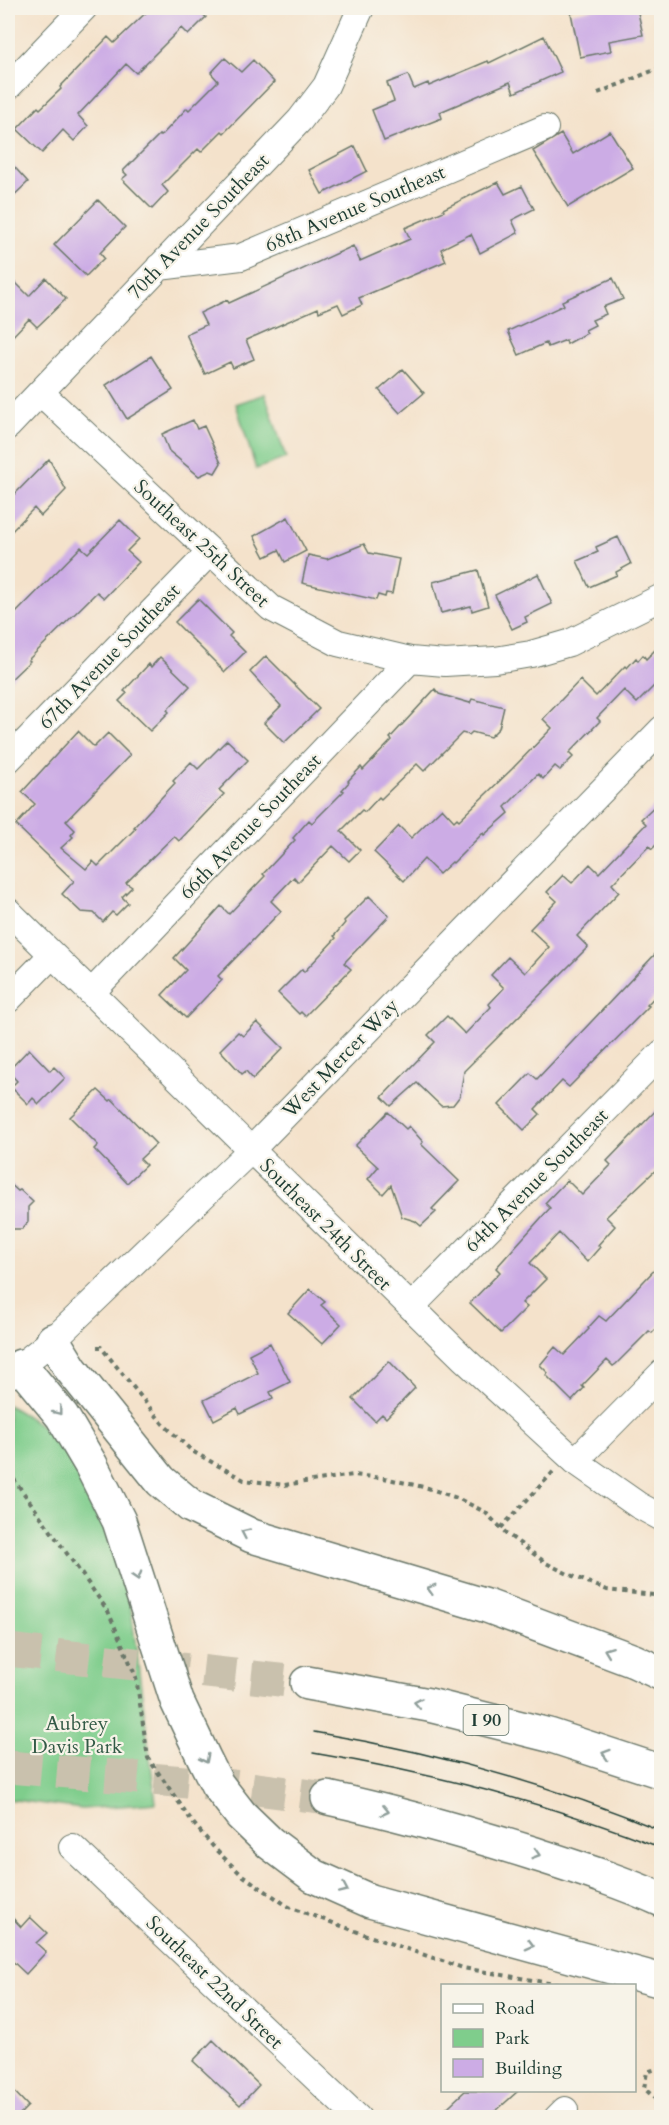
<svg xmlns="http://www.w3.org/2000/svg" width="669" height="2125" viewBox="0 0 669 2125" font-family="Cardo,serif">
	<rect width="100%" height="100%" fill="#f7f3e8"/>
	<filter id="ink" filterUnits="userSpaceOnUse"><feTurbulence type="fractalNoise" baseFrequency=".0167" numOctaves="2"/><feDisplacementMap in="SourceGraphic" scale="12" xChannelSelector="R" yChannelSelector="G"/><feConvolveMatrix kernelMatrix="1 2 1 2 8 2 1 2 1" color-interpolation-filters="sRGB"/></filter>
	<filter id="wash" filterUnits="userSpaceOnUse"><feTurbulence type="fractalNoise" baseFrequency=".008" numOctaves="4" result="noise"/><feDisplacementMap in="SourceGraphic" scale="24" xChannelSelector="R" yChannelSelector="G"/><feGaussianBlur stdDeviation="1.35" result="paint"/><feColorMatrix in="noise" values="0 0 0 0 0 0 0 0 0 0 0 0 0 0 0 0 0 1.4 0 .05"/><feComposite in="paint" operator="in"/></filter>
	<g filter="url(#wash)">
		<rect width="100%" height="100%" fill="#f4e2cb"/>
		<path fill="#7fcd8c" stroke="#4f8560" stroke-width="1.5" d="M265 394 286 458 256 469 236 404Z
			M8 1405 60 1437 88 1479 130 1602 156 1803 82 1809 8 1799Z"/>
		<g id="blocks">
			<path fill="#ccace5" d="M151 8H195L206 17 188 35 181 28 136 73 126 64 78 115 88 126 74 141 63 130 42 153 17 129 38 107 40 109 61 89 60 87 108 37 114 43Z
				M598 8H637L643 35 609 41 611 51 580 57 571 13Z
				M544 36 561 72 514 93 510 82 440 112 442 118 384 141 372 110 394 101 387 83 408 75 414 89 428 83 429 86 488 61 489 63Z
				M225 58 241 72 253 60 274 82 224 133 222 131 201 152 198 149 162 185 168 192 152 209 122 179 127 175 123 171 159 135 161 136 187 108 189 110 218 81 211 73Z
				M610 131 633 168 568 207 533 151 561 134 573 154Z
				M355 146 367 171 322 194 309 170Z
				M8 160 28 182 8 201Z
				M498 182 505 194 522 186 534 209 512 220 518 233 480 253 471 234 441 249 446 261 359 298 362 305 343 314 338 304 319 312 318 308 246 340 254 359 233 368 230 362 205 374 186 334 206 325 200 313 227 300 229 303 353 246 360 261 410 239 405 228 444 211 443 209Z
				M98 200 125 227 100 253 104 258 86 276 54 245Z
				M8 275 29 296 46 278 66 299 37 327 29 319 8 341Z
				M613 278 623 299 603 307 606 314 592 320 595 325 585 330 587 333 567 344 566 340 548 347 546 343 519 355 508 331 564 305 562 301Z
				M151 356 173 390 127 419 106 385Z
				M403 369 424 393 400 413 379 390Z
				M193 420 197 429 204 426 221 463 215 473 210 471 199 476 169 451 162 434Z
				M49 459 66 490 41 516 34 508 8 535V501Z
				M288 517 306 551 285 562 279 550 265 557 254 536Z
				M120 520 139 539 127 551 139 562 104 598 97 592 28 660 30 661 8 682V621L81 547 88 553Z
				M618 537 631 564 616 572 617 575 589 587 577 561 598 552 596 547Z
				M364 544 369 553 399 559 392 594 386 593 385 597 378 595 376 600 302 583 308 555 327 559Z
				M478 570 488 606 472 611 471 606 441 613 433 582Z
				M538 574 552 604 525 617 527 622 512 629 495 595Z
				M198 599 232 633 229 636 245 652 225 672 175 622Z
				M662 643V678L637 703 624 690 597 718 600 721 569 753 573 757 560 770 555 766 543 779 538 774 505 807 509 813 484 835 483 833 453 863 452 862 439 874 424 859 404 881 374 852 399 826 411 838 442 808 454 821 457 818 459 820 512 769 552 728 543 719 580 680 596 696 625 666 627 668 636 658 638 661 643 655 646 659Z
				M266 656 319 709 284 743 264 723 281 706 250 672Z
				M160 657 190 686 167 710 169 712 150 731 119 701 127 693 124 691 149 664 151 667Z
				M435 689 439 694 470 703 472 699 504 707 499 728 490 737 472 732 469 735 462 733 424 771 417 764 381 799 379 797 365 812 362 810 341 831 360 850 349 861 333 846 298 882 294 877 271 901 281 911 218 976 222 980 186 1018 162 995 186 970 174 958 221 906 229 914 265 876 263 874 295 840 293 838 309 820 312 823 344 791 342 790 349 782 348 781 361 767 363 770 392 740 390 738Z
				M78 731 94 747 108 733 130 755 66 821 75 830 71 835 73 837 61 848 86 869 93 861 98 866 136 828 134 827 175 783 173 781 191 762 198 769 227 740 248 760 219 790 224 794 179 841 174 836 126 883 132 887 122 897 128 903 116 915 112 912 103 922 94 913 81 912 62 894 74 881 16 825 35 804 22 792Z
				M662 799V839L652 849 649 846 612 884 619 892 577 936 588 947 464 1071 460 1096 453 1105 441 1106 417 1083 391 1106 382 1097 435 1042 428 1035 447 1016 465 1034 491 1007 489 1004 504 988 491 975 508 957 525 973 549 947 530 929 557 901 547 892 563 875 572 883 590 864 599 873 646 824 641 819Z
				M369 896 389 916 344 963 351 969 305 1016 301 1012 299 1014 278 993 302 969 304 972 336 938 334 936 345 923 344 921Z
				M662 947V989L647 1005 649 1006 569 1087 562 1081 535 1109 540 1114 524 1130 499 1105 530 1073 537 1079Z
				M257 1022 283 1048 253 1079 246 1071 242 1074 220 1050 238 1032 243 1036Z
				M29 1049 50 1071 54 1067 65 1078 39 1104 33 1098 28 1104 11 1087 17 1081 8 1071Z
				M98 1090 110 1101 112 1099 156 1144 140 1159 146 1165 127 1183 94 1149 98 1145 70 1117Z
				M662 1104V1164L606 1217 615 1226 598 1245 600 1247 587 1262 559 1233 530 1263 546 1279 522 1303 527 1307 501 1333 470 1303 500 1272 496 1268 550 1208 545 1203 567 1180 582 1195 611 1165 607 1161Z
				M388 1112 406 1129 409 1126 423 1142 421 1144 459 1181 432 1209 436 1212 421 1226 415 1221 402 1217 391 1185 383 1194 368 1179 378 1167 355 1146Z
				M8 1182 18 1191 20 1190 33 1202 28 1207V1222L22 1229H8Z
				M662 1262V1323L652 1333 649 1331 616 1364 613 1366 607 1360 582 1386 584 1388 572 1401 546 1375 548 1373 540 1365 555 1347 564 1355 589 1329 588 1328 599 1316 606 1321Z
				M310 1289 325 1302 321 1305 341 1324 322 1344 288 1313Z
				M270 1343 290 1382 270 1392 273 1398 240 1414 237 1408 214 1420 204 1400 258 1373 249 1354Z
				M389 1361 415 1388 386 1418 382 1414 375 1421 353 1399Z
				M8 1913 21 1927 30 1917 47 1933 36 1943 46 1952 26 1974 8 1957Z
				M213 2040 259 2085 240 2105 193 2061Z
				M8 2085 28 2106 16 2118H8Z
				M465 2091H518L488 2118H436Z"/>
		</g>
	</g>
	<g filter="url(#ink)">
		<use href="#blocks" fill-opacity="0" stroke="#6a7769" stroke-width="1.5"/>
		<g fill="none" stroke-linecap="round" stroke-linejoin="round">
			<path stroke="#c9c1ad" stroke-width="33" stroke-dasharray="33 16" stroke-linecap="butt" d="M8 1650 307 1683
				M8 1767 233 1786 328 1798"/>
			<g stroke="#6a7769" stroke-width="28">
				<path id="minor" d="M8 87 84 8
					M159 267 241 257 545 128
					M41 393 271 608 338 643 410 660 445 663 495 660 531 654 569 643 662 597
					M8 426 300 120 326 86 361 8
					M8 760 210 552
					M8 911 464 1359 575 1461 638 1505 662 1518
					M91 993 410 660
					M8 1000 52 955
					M411 1307 662 1053
					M8 1376 53 1340 251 1150 662 729
					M575 1461 662 1373
					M72 1847 358 2118
					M557 2118 565 2110"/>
			</g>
			<g stroke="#6a7769" stroke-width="36">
				<path id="highway" d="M53 1340 71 1369 161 1481 191 1506 252 1536 487 1606 634 1661 662 1674
					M21 1366 62 1416 91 1465 119 1521 177 1701 204 1758 217 1784 241 1815 270 1843 314 1876 370 1901 662 1981
					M307 1683 429 1705 549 1735 662 1772
					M328 1798C397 1813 464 1832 532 1853 575 1867 620 1881 662 1900"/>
			</g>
			<path stroke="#6a7769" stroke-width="4" stroke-dasharray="4.5 4.5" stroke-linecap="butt" d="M598 93 662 67
				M97 1347H101L163 1424 192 1451 244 1480 284 1485 353 1475 384 1478 428 1488 457 1498 485 1512 506 1533 546 1563 568 1574 607 1590 662 1596
				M8 1471 108 1611 136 1677 148 1758 194 1824 217 1851 242 1875 289 1907 383 1941 463 1968 566 1986
				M501 1528 554 1471
				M662 2067 647 2072 644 2088 662 2105"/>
			<use href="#minor" stroke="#fff" stroke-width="26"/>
			<use href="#highway" stroke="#fff" stroke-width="33"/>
			<path stroke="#1f3d34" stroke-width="1.5" d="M314 1732C434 1752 550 1784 662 1831
				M313 1753C433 1773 549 1803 662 1848"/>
		</g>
		<defs><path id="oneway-chevron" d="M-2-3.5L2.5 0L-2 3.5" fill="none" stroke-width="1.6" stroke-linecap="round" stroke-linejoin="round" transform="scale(1.5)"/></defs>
		<g stroke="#8f9e9a">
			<use href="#oneway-chevron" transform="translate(58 1411) rotate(52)"/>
			<use href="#oneway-chevron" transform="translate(245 1533) rotate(-155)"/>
			<use href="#oneway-chevron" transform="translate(137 1576) rotate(73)"/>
			<use href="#oneway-chevron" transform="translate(431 1589) rotate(-164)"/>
			<use href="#oneway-chevron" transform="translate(608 1651) rotate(-159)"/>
			<use href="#oneway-chevron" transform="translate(418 1703) rotate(-169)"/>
			<use href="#oneway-chevron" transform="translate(606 1754) rotate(-162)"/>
			<use href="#oneway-chevron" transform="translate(205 1759) rotate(63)"/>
			<use href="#oneway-chevron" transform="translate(385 1811) rotate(13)"/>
			<use href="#oneway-chevron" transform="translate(536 1854) rotate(17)"/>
			<use href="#oneway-chevron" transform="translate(344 1889) rotate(24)"/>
			<use href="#oneway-chevron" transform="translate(530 1945) rotate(15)"/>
		</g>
	</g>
	<g text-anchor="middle" stroke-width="4.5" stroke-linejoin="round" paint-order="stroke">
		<rect fill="#f7f3e8" stroke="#60746a" stroke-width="1.5" x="463.5" y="1705" width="45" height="30" rx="4.5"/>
		<g font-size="18" font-weight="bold" fill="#1f3d34">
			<text x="486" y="1726">I 90</text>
		</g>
		<g font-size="20" fill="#1f3d34" stroke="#f7f3e8">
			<text transform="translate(355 208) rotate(-23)" y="7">68th Avenue Southeast</text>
			<text transform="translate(198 226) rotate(-46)" y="7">70th Avenue Southeast</text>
			<text transform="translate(202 543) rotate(43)" y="7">Southeast 25th Street</text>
			<text transform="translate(109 656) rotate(-46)" y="7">67th Avenue Southeast</text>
			<text transform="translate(250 826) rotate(-46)" y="7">66th Avenue Southeast</text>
			<text transform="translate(340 1058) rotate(-46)" y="7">West Mercer Way</text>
			<text transform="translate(536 1180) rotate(-45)" y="7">64th Avenue Southeast</text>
			<text transform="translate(326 1224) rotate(45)" y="7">Southeast 24th Street</text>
			<text transform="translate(215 1982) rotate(44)" y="7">Southeast 22nd Street</text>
		</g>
		<g font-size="20" fill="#325a46" stroke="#f7f3e8">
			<text x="77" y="1730">Aubrey<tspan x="77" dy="23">Davis Park</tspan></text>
		</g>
	</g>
	<rect width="669" height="2125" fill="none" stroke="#f7f3e8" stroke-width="30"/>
	<rect x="441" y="1984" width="195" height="108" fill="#f7f3e8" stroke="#a1aaa0" stroke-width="1.5"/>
	<rect x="453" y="2004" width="30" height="9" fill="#ffffff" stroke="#a1aaa0" stroke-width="1.5"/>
	<text x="495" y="2014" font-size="18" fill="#1f3d34">Road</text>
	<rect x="453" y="2029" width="30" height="18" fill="#7fcd8c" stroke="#a1aaa0" stroke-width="1.5"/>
	<text x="495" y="2044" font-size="18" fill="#1f3d34">Park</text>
	<rect x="453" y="2059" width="30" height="18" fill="#ccace5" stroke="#a1aaa0" stroke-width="1.5"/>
	<text x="495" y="2074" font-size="18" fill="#1f3d34">Building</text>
</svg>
